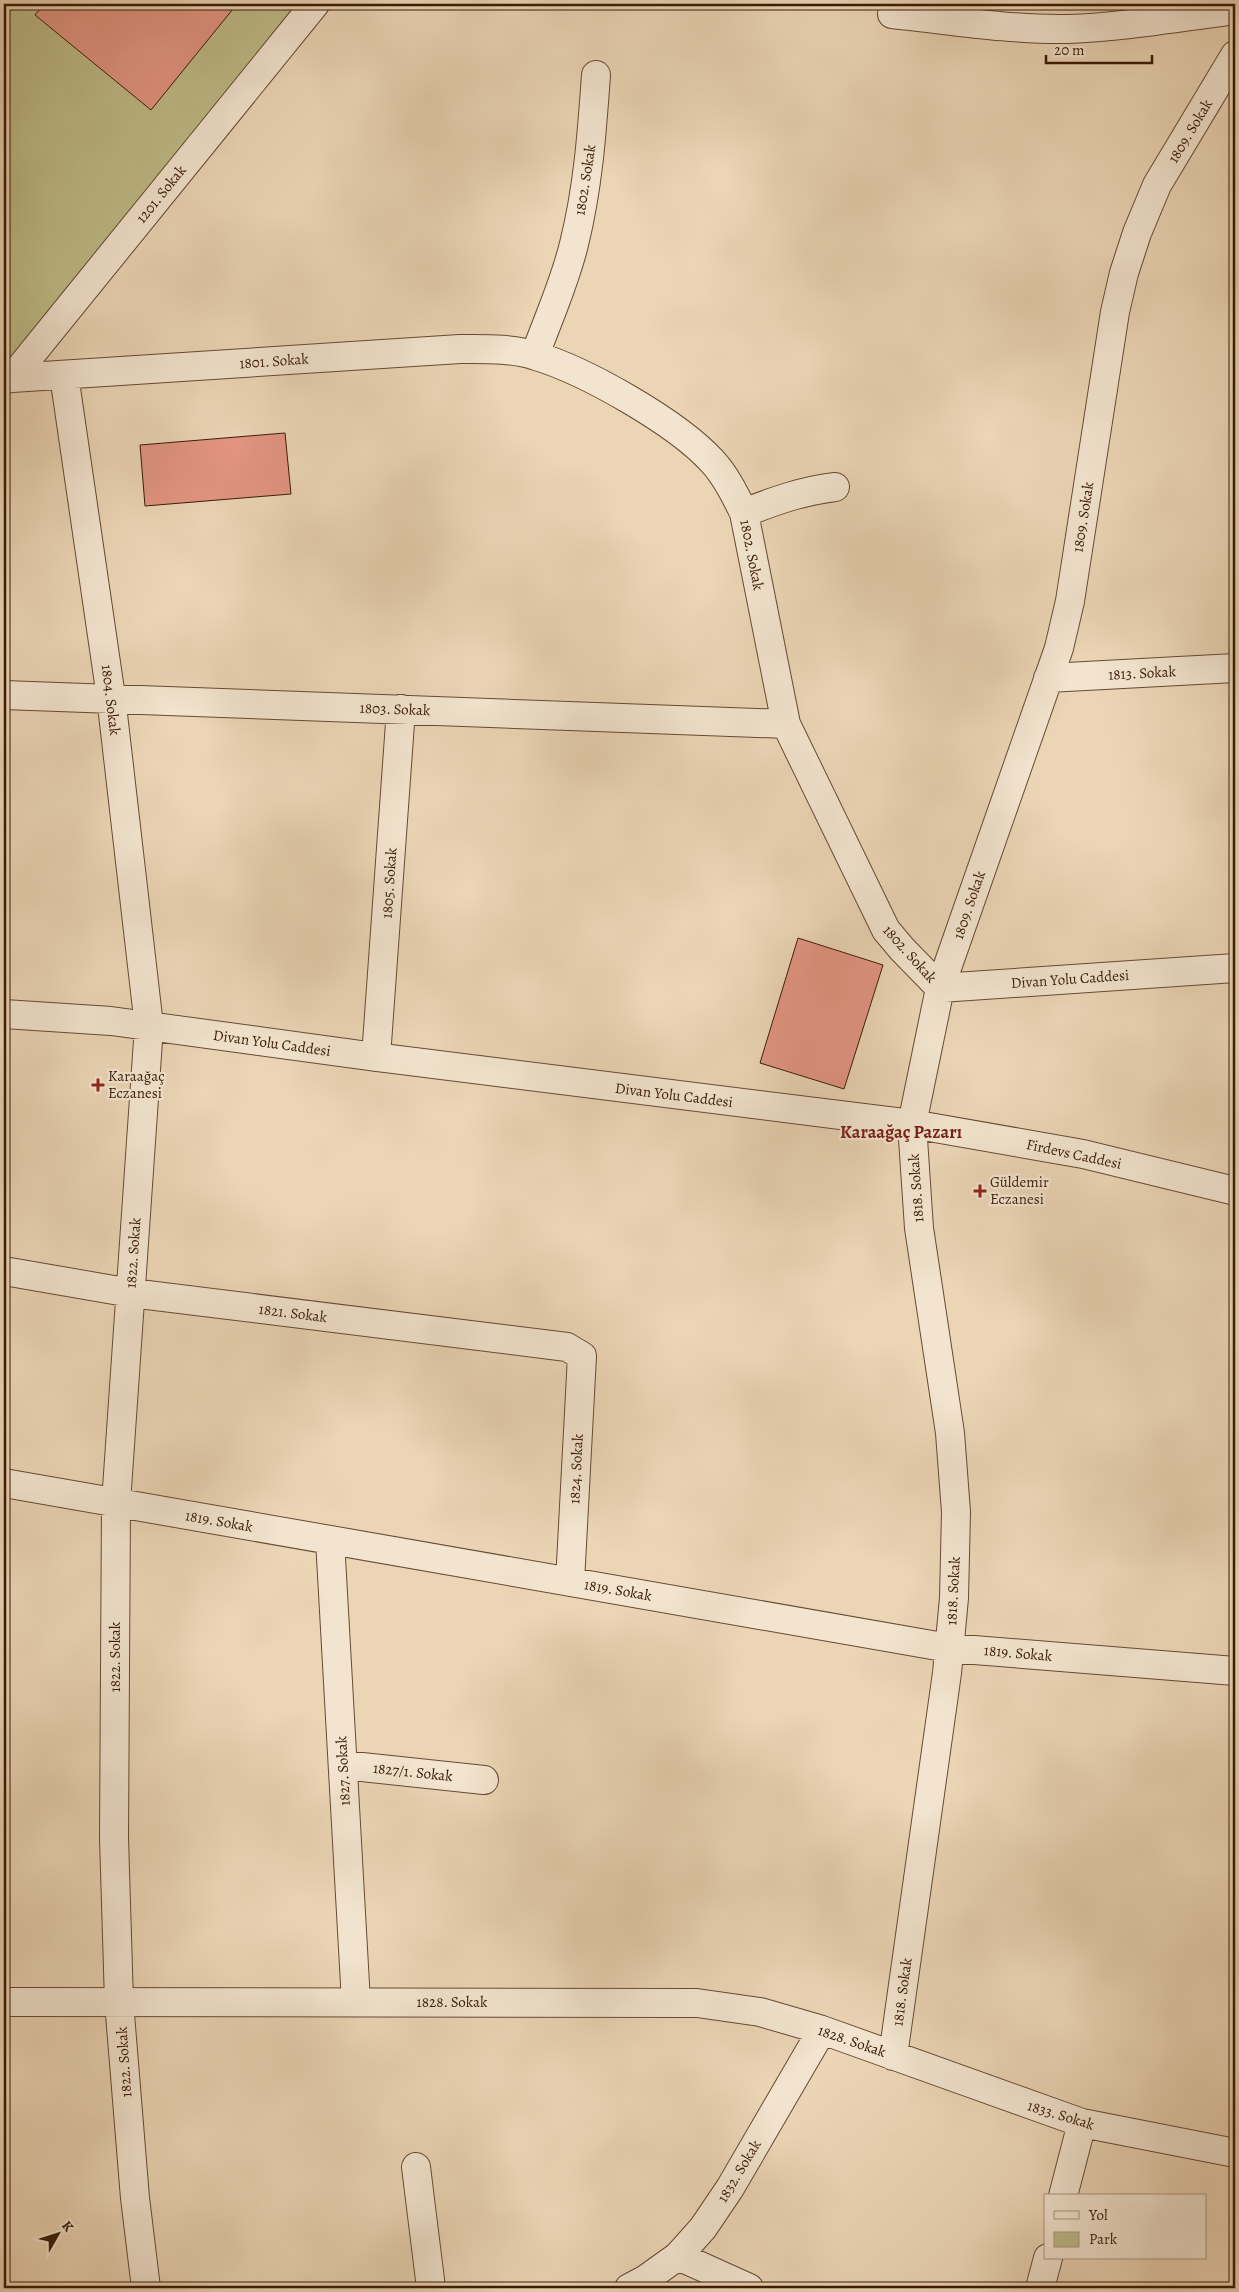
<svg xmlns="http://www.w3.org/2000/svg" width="1239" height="2292" viewBox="0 0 1239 2292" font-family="Alegreya,serif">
	<rect width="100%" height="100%" fill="#ebd5b5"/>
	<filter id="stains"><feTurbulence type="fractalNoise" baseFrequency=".004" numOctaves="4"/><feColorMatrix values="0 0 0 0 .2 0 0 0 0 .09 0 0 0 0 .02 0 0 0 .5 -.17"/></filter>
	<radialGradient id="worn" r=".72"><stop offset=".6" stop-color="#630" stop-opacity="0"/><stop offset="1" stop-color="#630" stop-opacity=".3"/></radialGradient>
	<path fill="#bebb89" stroke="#7c6b48" d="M4 4H296L8 365 4 366Z"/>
	<path fill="#e39583" stroke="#3a1b06" d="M44 4H237L151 110 35 15Z
		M285 433 291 494 145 506 140 445Z
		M798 938 883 965 844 1089 760 1063Z"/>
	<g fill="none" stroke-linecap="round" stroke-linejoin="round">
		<g stroke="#664a32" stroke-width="30">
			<path id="minor" d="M892 14C950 20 1009 30 1068 29 1124 27 1180 17 1235 10
				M535 355C548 319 565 282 574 244 588 188 592 132 596 75
				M64 375 111 697 149 1026 116 1503 114 1838 119 2002 135 2198 146 2288
				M12 378 460 349C485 349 512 348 536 356 586 371 676 422 712 461 726 476 735 495 744 513L786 724 886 930 902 949 940 988 1059 648 1070 601 1115 312 1124 273 1137 233 1157 185 1235 55
				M4 379 12 378 315 4
				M744 513C774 501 802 491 835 487
				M1048 678 1235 668
				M4 695 786 724
				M4 1014 111 1021 376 1057 912 1124 1083 1154 1235 1191
				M376 1057 401 709
				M4 1271 131 1293 567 1347 582 1356 570 1582
				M4 1483 949 1648 1235 1671
				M330 1540 356 2002
				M343 1765 484 1780
				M4 2002 697 2003 760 2012 822 2030 1082 2123 1235 2153
				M893 2056 947 1673 954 1598 956 1512 950 1433 919 1228 912 1124 940 988 1235 968
				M416 2167 431 2288
				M1063 2196 1082 2123
				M678 2256 749 2288
				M629 2288 646 2279 678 2256 703 2228 730 2188 822 2030
				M1040 2288 1048 2258"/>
		</g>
		<use href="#minor" stroke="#f2e4cf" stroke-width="28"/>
	</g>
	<g fill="#8f2418" stroke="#f2e4cf" stroke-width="2">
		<path d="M95.5 1077.5h5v5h5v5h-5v5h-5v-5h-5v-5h5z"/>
		<path d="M977.5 1183.5h5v5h5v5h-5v5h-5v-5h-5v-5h5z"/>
	</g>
	<g text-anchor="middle" stroke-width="4.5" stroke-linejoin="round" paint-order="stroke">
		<g font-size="15" fill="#3a1b06" stroke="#f2e4cf">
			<text transform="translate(1190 131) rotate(-59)" y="5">1809. Sokak</text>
			<text transform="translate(585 180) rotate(-81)" y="5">1802. Sokak</text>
			<text transform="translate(161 194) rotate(-51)" y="5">1201. Sokak</text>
			<text transform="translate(274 361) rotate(-4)" y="5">1801. Sokak</text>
			<text transform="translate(1083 517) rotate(-81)" y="5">1809. Sokak</text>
			<text transform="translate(752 555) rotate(79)" y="5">1802. Sokak</text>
			<text transform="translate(1142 673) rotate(-3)" y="5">1813. Sokak</text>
			<text transform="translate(111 700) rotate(83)" y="5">1804. Sokak</text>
			<text transform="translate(395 709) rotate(2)" y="5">1803. Sokak</text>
			<text transform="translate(389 883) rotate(-86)" y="5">1805. Sokak</text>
			<text transform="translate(969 905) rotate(-71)" y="5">1809. Sokak</text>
			<text transform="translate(910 954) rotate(48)" y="5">1802. Sokak</text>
			<text transform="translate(1070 979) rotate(-4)" y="5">Divan Yolu Caddesi</text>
			<text transform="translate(272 1043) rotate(8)" y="5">Divan Yolu Caddesi</text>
			<text transform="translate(674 1095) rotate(7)" y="5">Divan Yolu Caddesi</text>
			<text transform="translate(1074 1154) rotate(12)" y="5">Firdevs Caddesi</text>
			<text transform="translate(916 1188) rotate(-94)" y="5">1818. Sokak</text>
			<text transform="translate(133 1253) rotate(-86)" y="5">1822. Sokak</text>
			<text transform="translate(293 1313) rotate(7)" y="5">1821. Sokak</text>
			<text transform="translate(576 1469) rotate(-87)" y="5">1824. Sokak</text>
			<text transform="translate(219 1521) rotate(10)" y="5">1819. Sokak</text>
			<text transform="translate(618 1590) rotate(10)" y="5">1819. Sokak</text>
			<text transform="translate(953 1591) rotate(-87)" y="5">1818. Sokak</text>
			<text transform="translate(1018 1653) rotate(5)" y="5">1819. Sokak</text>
			<text transform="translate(115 1657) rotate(-90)" y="5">1822. Sokak</text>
			<text transform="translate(343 1771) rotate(-93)" y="5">1827. Sokak</text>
			<text transform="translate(413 1772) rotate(6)" y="5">1827/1. Sokak</text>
			<text transform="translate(902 1992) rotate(-82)" y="5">1818. Sokak</text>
			<text x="452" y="2007">1828. Sokak</text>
			<text transform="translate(852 2041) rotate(19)" y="5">1828. Sokak</text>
			<text transform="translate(124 2062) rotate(-94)" y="5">1822. Sokak</text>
			<text transform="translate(1061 2115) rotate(17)" y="5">1833. Sokak</text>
			<text transform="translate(739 2171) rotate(-59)" y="5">1832. Sokak</text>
		</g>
		<g font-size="15" fill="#3a1b06" stroke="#f2e4cf" text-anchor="start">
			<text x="108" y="1081">Karaağaç<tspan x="108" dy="17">Eczanesi</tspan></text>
			<text x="990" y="1187">Güldemir<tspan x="990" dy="17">Eczanesi</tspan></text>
		</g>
		<g font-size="18" font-weight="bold" fill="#7a1f14" stroke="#f2e4cf">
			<text x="901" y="1138">Karaağaç Pazarı</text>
		</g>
	</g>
	<rect width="1239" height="2292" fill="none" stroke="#ebd5b5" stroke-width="20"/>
	<rect x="5" y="5" width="1229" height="2282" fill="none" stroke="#3a1b06" stroke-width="2.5"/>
	<rect x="10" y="10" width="1219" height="2272" fill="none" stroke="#3a1b06"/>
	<rect x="1044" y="2194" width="162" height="65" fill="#f2e4cf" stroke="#a8947f"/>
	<rect x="1054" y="2211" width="25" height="8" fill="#f2e4cf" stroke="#a8947f"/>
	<text x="1089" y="2220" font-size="15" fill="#3a1b06">Yol</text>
	<rect x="1054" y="2232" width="25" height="15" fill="#bebb89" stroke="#a8947f"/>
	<text x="1089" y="2244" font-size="15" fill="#3a1b06">Park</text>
	<g transform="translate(58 2234) rotate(51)" stroke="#f2e4cf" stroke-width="4" paint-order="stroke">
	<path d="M0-4L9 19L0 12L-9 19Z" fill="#3a1b06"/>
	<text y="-8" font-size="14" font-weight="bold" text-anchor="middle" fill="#3a1b06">K</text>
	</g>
	<path d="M1046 55v8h106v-8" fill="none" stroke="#3a1b06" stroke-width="2.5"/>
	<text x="1054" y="55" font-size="15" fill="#3a1b06" stroke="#f2e4cf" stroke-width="4" paint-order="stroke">20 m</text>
	<rect width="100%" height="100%" filter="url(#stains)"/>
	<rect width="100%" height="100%" fill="url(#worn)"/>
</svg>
